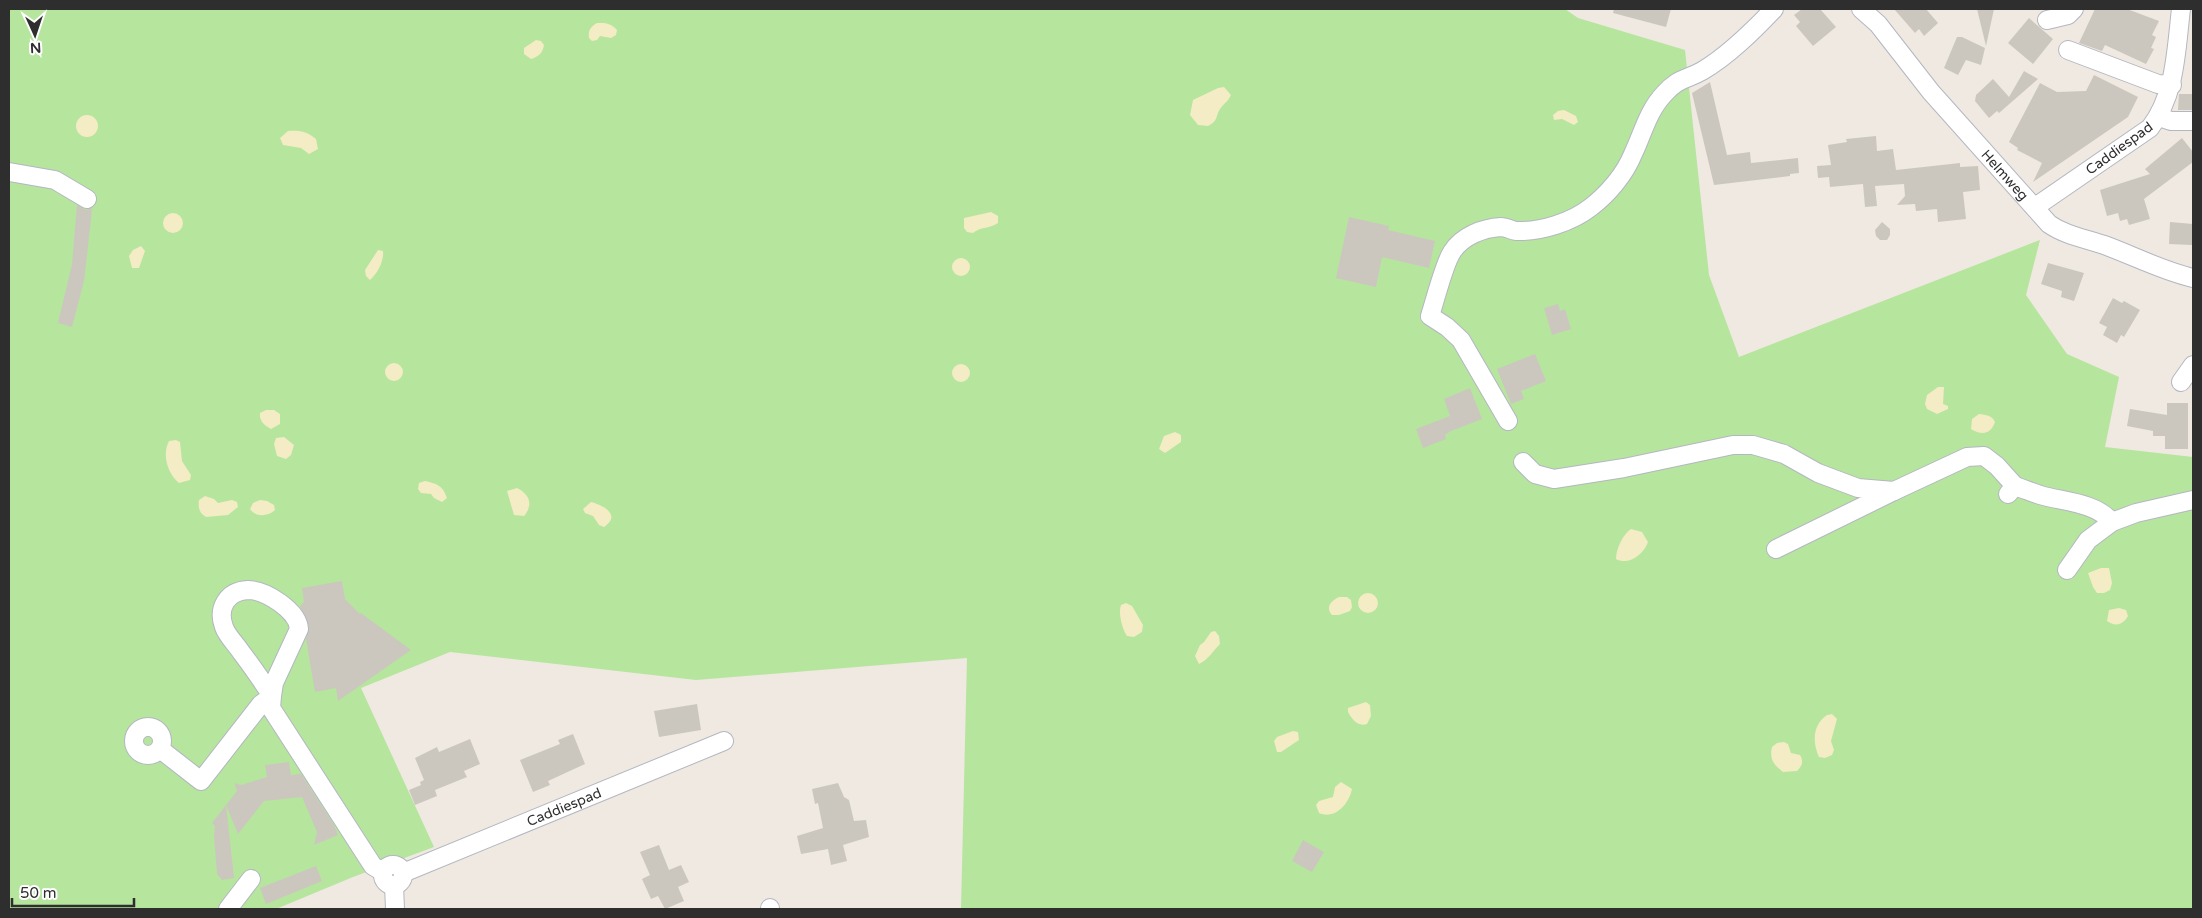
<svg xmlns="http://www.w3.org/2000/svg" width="2202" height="918" viewBox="0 0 2202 918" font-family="'Varela Round',sans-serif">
	<rect width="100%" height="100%" fill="#efe9e1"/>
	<path fill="#b6e59e" d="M9 9H1565L1578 18 1685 50 1709 275 1739 357 2040 240 2026 295 2067 354 2119 377 2105 447 2193 457V909H961L967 658 696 680 450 652 361 688 434 847 353 877 276 909H9Z"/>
	<path fill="#f3ecc5" d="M597 23C606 23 611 23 617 30L616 35 611 38 600 36 597 40 592 41 589 38C588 31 590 27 597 23Z
		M536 40 541 41 544 45C543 53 538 57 531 59L524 54V48Z
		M1224 87 1231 95C1228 102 1224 103 1220 109 1215 117 1219 120 1208 126L1198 125 1190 115 1193 100 1218 88Z
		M1564 110 1576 116 1578 122 1574 125 1562 119 1554 120 1553 115 1558 111Z
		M76 126a11 11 0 1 1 22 0a11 11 0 1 1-22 0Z
		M288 131C300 130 306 131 316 139L318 149 309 154 301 148 283 145 280 138Z
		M991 212 998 216V223C990 229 982 226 973 233L967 232 964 228V218Z
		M163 223a10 10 0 1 1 20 0a10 10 0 1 1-20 0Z
		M141 246 145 251 139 268H132L129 256 133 250Z
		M378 250 383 251C384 261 378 273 370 280L366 276 365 270Z
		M952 267a9 9 0 1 1 18 0a9 9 0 1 1-18 0Z
		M385 372a9 9 0 1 1 18 0a9 9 0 1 1-18 0Z
		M952 373a9 9 0 1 1 18 0a9 9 0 1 1-18 0Z
		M1938 387H1944L1943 404 1948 406V409L1937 414 1927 409 1925 404 1927 395Z
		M266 410H274L280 414V424L271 429C265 425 259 422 260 413Z
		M1979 414C1986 415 1992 415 1995 422 1991 434 1982 436 1971 429L1972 419Z
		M1175 432 1181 435V442L1165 453 1159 449 1164 436Z
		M284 437 294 445 291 455 286 459 277 456 274 444 276 438Z
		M176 440 180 442 182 461 191 475 190 480 179 483C167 473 162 454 169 441Z
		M425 481C438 484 443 486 447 498L442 502 434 498 431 494 421 493 418 489 419 483Z
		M517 488C529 494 534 504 524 516L514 515 507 491Z
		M205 496 214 499 218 503 232 500 237 502 238 507 228 515 206 517C199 513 198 508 199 500Z
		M260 500 267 501 274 505 275 510C268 517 255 517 250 509L253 503Z
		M591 502C603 505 622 515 604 527L599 525 593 516 585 513 583 509Z
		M1631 529 1642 532 1648 542C1644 554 1629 566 1616 559 1616 549 1623 534 1631 529Z
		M2101 568H2109L2112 583 2110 590 2104 593H2097L2093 587 2088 573Z
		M1358 603a10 10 0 1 1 20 0a10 10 0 1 1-20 0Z
		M1339 597H1347L1351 600 1352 607 1350 611 1339 615H1332C1325 607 1331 601 1339 597Z
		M1126 603 1132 606 1143 625 1142 632 1134 637 1127 636C1122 629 1118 613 1121 605Z
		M2119 608 2126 610 2128 616C2123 625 2115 627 2107 621L2109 610Z
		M1215 631 1219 636 1220 644C1212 652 1209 659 1199 664L1195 656 1200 645 1204 642 1211 632Z
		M1366 702 1370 705 1371 716 1367 724C1357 727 1352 719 1348 712V708Z
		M1832 714 1837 719 1831 741 1834 750 1832 755 1825 758 1819 757C1812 742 1813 724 1827 715Z
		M1293 731 1298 732 1299 740 1281 752H1277L1274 741 1277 737Z
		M1784 742 1788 744 1791 753 1800 755C1804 762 1802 766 1797 771L1783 772C1774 765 1769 759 1772 747L1777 743Z
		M1341 782 1352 789C1349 804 1335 820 1319 813L1316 805 1319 801 1333 797 1335 787Z"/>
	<path fill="#cbc7bf" d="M1614 9H1671L1666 27 1613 13Z
		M1802 9H1820L1836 27 1813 46 1796 26 1800 22 1794 15Z
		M1894 9H1926L1938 23 1924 36 1919 29 1915 33Z
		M1977 9H1994L1986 46Z
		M2095 9H2127L2159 21 2152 35 2156 37 2151 48 2154 49 2146 64 2105 45 2102 51 2079 43Z
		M2029 18 2053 39 2033 64 2008 43Z
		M1957 37H1962L1985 48 1981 65 1966 60 1958 75 1944 68Z
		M2024 71 2038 79 1999 113 1997 111 1989 118 1975 101 1976 95 1993 79 2009 97Z
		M2094 75 2138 97 2128 117 2033 182 2042 163 2017 150 2018 148 2009 142 2040 83 2057 92 2086 91Z
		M1710 82 1727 155 1750 152 1751 163 1798 158 1799 173 1790 174V176L1714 185 1692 93Z
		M2179 94H2193V110H2178Z
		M1876 136 1877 151 1893 149 1896 170 1960 163V167L1978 166 1980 190 1963 192 1966 219 1938 222 1937 209 1916 211 1915 204 1897 205 1905 196 1904 184 1875 186 1877 206 1865 207 1863 184 1830 187 1829 177 1818 178 1817 166 1831 165 1828 145 1847 142 1846 139Z
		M2182 138 2193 152V162L2144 199 2150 219 2129 225 2127 219 2120 221 2118 213 2107 216 2100 190 2150 174 2145 169Z
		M77 205 86 210 92 208 91 220 84 281 72 327 58 323 72 264Z
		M1349 217 1389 226 1388 230 1435 241 1429 268 1382 257 1376 287 1336 278Z
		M1882 222 1890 229V235L1887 240H1880L1876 236 1875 230Z
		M2170 222 2193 224 2192 245 2169 244Z
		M2048 263 2084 273 2074 301 2061 297 2062 291 2041 284Z
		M2113 298 2122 303 2124 301 2140 310 2124 337 2121 335 2117 343 2103 335 2107 327 2099 323Z
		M1558 304 1560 311 1565 309 1571 329 1552 335 1544 308Z
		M1535 354 1546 381 1521 391 1524 399 1511 404 1497 369Z
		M1470 388 1482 419 1451 431 1445 435 1446 439 1423 448 1416 429 1450 416 1444 399Z
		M2167 403H2188V449H2165V436H2153V431L2127 426 2130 409 2167 415Z
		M342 581 345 599 360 614 361 613 411 650 338 701 336 688 315 692 306 639 309 626 300 606 304 602 302 588Z
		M697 704 701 730 659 737 654 711Z
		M573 734 585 764 548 781 550 785 533 792 520 760 560 744 558 740Z
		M470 739 480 764 464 771 467 777 435 790 437 796 415 805 409 790 421 785 420 782 424 780 415 758 437 747 439 752Z
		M289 762 291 775 301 774 334 825 338 835 314 845 317 832 302 797 264 801 238 834 226 805 234 878 222 880 217 874 214 836 215 826 212 823 237 791 234 783 241 785 267 777 265 765Z
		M838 783 844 797 849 800 854 821 866 820 869 837 843 845 847 861 831 865 828 849 801 854 797 836 823 828 818 803 815 804 812 789Z
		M1303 840 1324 852 1312 872 1292 861Z
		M659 845 669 870 681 865 689 882 678 887 684 901 665 909 658 896 651 899 642 879 650 875 640 852Z
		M316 866 322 881 266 904 260 888Z"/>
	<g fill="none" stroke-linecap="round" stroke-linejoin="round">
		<g stroke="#b4b7c1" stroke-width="20">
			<g id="minor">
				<path id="s1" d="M1861 9 1878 24 1931 92 2049 224C2066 236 2088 239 2107 246 2136 257 2163 271 2193 278"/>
				<path d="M2047 20 2068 15 2074 9"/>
				<path d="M2068 50 2158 84 2172 85"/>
				<path d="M2159 117 2171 121H2193"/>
				<path d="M9 172 55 180 87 199"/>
				<path d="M2035 207 2150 128C2176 94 2176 50 2181 9"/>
				<path d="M2181 382 2193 365"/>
				<path d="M1508 421 1461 340 1447 327 1430 316C1435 301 1444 264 1452 252 1462 236 1483 228 1501 227 1506 227 1511 230 1516 231 1541 232 1572 222 1591 207 1608 194 1625 174 1633 154 1643 133 1648 111 1664 94 1678 78 1686 80 1702 71 1728 56 1753 31 1774 9"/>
				<path d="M1523 462 1535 474 1554 479 1624 468 1733 445H1753L1784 454 1818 473 1858 488 1894 491 1776 549"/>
				<path d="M2015 486C2023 489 2032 492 2040 495 2064 502 2095 502 2112 522L2088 540 2067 570"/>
				<path d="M1894 491 1967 457 1984 456 1997 466 2015 486 2008 494"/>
				<path d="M2112 522 2136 513 2193 500"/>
				<circle cx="148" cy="741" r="14"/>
				<path d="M160 749 201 781 261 704 272 696 274 683 299 629C298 611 266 590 248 590 227 591 217 608 224 627 227 636 236 644 241 652 252 666 262 681 272 696L271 708 373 866 383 872"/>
				<circle cx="393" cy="875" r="10"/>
				<path id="s2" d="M403 873 724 741"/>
				<path d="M394 885 395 909"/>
				<path d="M770 908V909"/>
				<path d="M228 909 251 879"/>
			</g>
		</g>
		<use href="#minor" stroke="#fff" stroke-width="18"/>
	</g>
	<g text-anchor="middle" stroke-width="4" stroke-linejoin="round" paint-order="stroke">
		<g font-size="14" fill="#2e2e2e" stroke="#fff">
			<text transform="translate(2119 148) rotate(-36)" y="5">Caddiespad</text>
			<text dy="5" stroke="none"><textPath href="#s1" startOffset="220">Helmweg</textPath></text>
			<text dy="5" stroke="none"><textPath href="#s2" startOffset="174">Caddiespad</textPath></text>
		</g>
	</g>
	<rect width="2202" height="918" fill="none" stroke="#2e2e2e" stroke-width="20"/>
	<g transform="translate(35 35) rotate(177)" stroke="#ffffff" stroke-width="4" paint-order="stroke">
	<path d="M0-4L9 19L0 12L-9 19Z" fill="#2e2e2e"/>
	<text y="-8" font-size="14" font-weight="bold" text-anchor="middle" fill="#2e2e2e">N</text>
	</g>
	<path d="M12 898v8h122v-8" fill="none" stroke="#2e2e2e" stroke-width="2.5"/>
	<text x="20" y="898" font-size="15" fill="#2e2e2e" stroke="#ffffff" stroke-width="4" paint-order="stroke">50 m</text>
</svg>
